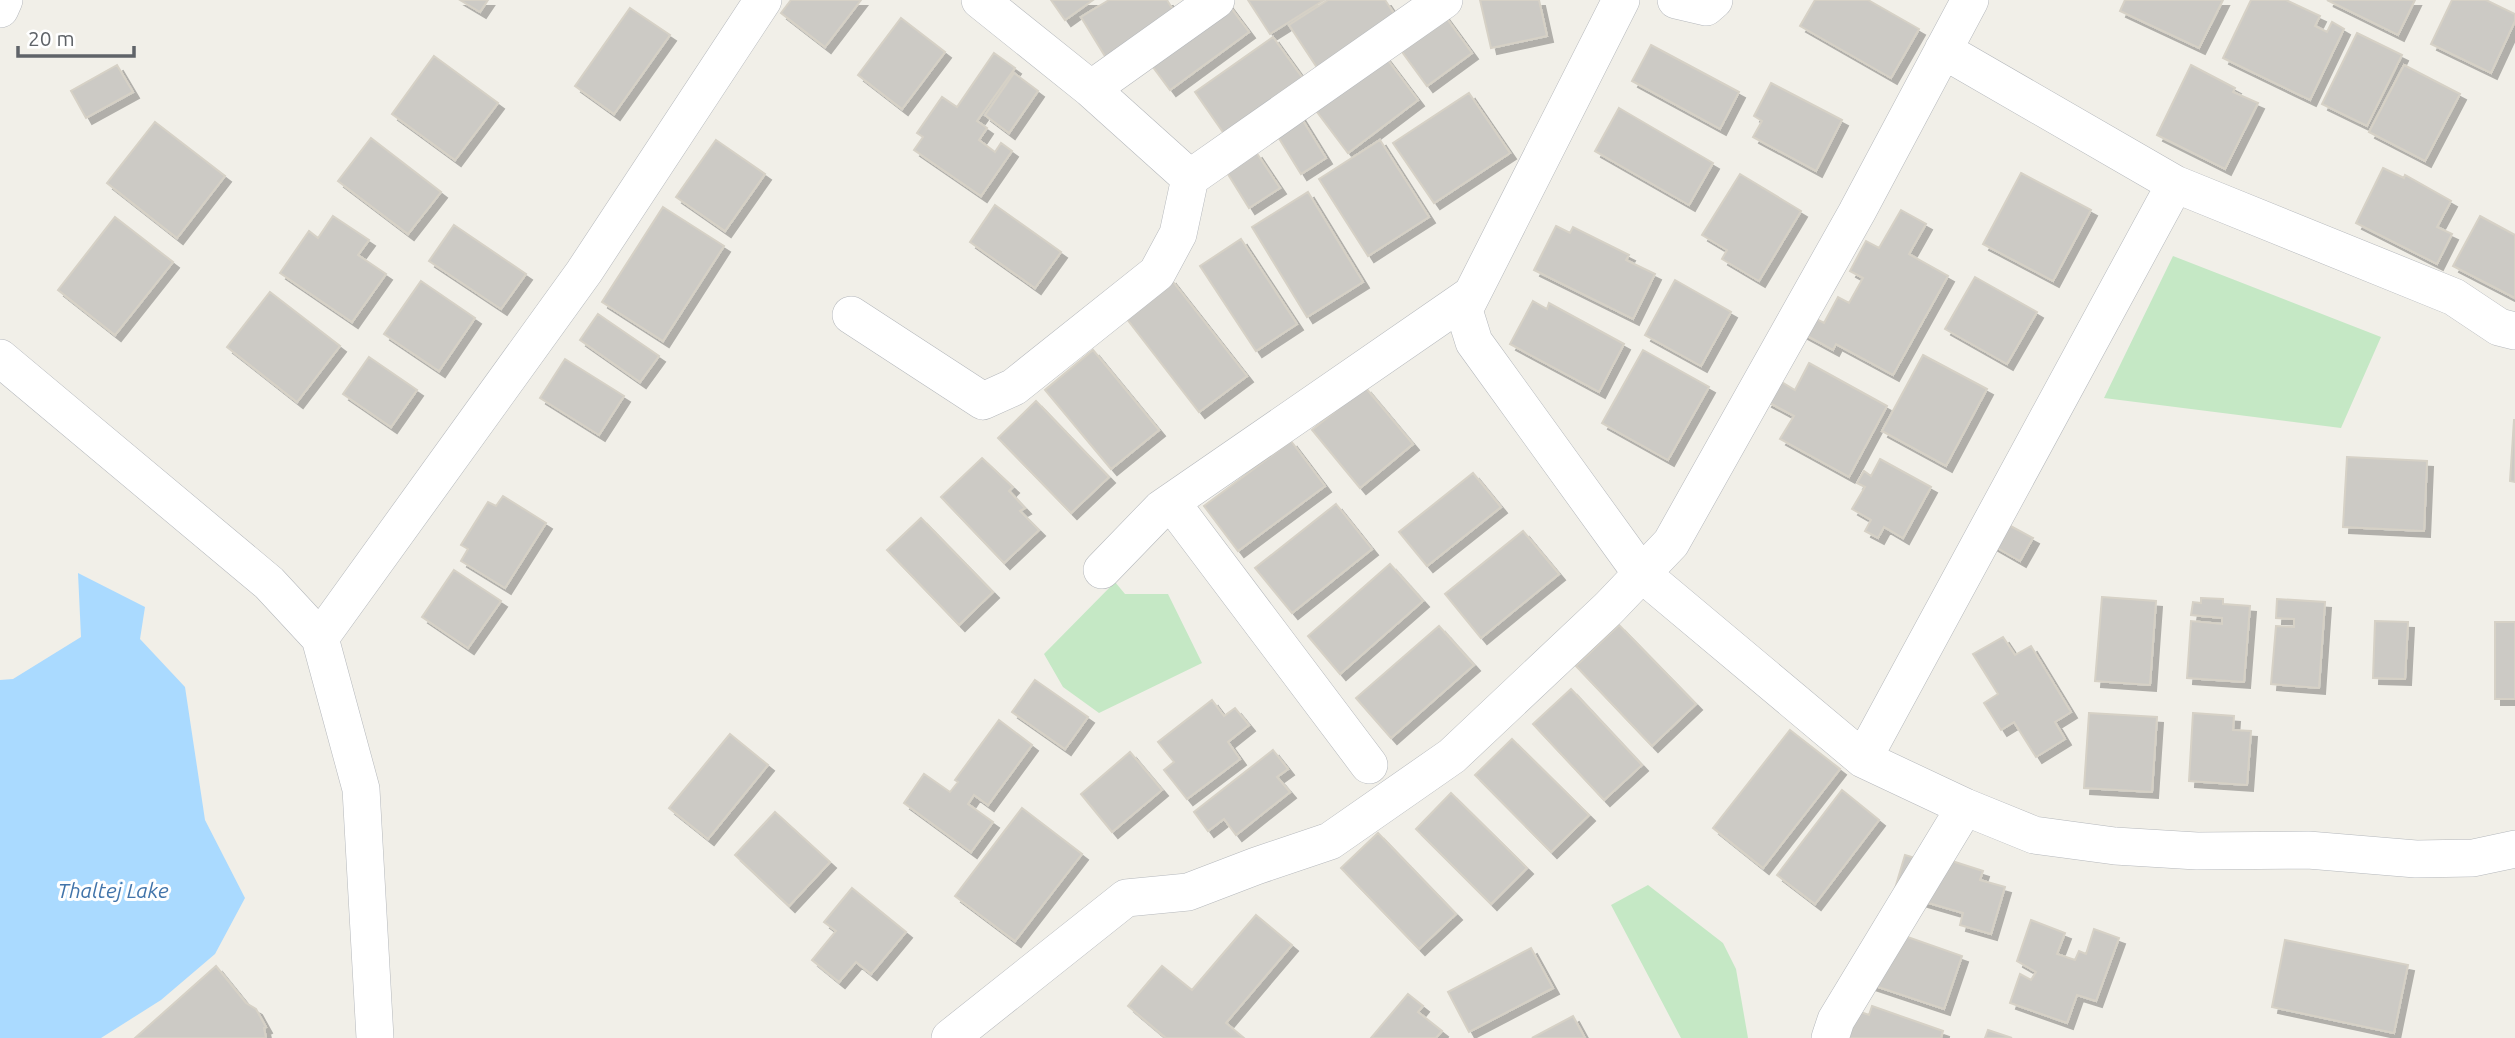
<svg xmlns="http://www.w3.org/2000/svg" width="2515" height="1038" viewBox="0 0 2515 1038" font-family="Ubuntu,sans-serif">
	<defs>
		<filter id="shadow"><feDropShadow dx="6" dy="6" stdDeviation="0" flood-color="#0004"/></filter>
	</defs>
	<rect width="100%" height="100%" fill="#f1efe8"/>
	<path fill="#c5e8c5" d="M2173 256 2381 337 2341 428 2104 398Z
		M1115 582 1125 594H1168L1202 663 1099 713 1063 687 1044 654Z
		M1648 885 1723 943 1736 969 1748 1038H1681L1611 905Z"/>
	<path fill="#aadaff" d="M78 573 145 607 140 639 185 687 205 820 245 898 215 954 161 1000 101 1038H0V680L13 679 81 637Z"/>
	<path fill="#cccac5" stroke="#d6d1c6" stroke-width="2" filter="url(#shadow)" d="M460 0H488L480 12Z
		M791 0H861L825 47 781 13Z
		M1051 0H1093L1065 20Z
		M1109 0H1167L1178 18 1108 61 1081 17Z
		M1225 0 1249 32 1170 90 1144 55Z
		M1248 0H1324L1270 34Z
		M1328 0H1385L1397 18 1318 69 1289 25Z
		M1480 0H1539L1547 36 1491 48Z
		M1815 0H1868L1919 29 1891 78 1800 26Z
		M2125 0H2223L2199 48 2120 11Z
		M2251 0H2286L2320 16 2315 26 2327 32 2332 22 2344 29 2310 100 2223 58Z
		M2327 0H2415L2398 35Z
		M2452 0H2486L2515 14V21L2491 73 2431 44Z
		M630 8 670 35 614 114 575 86Z
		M1442 12 1472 53 1427 86 1397 45Z
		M901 18 945 52 902 109 858 75Z
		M2357 33 2402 55 2367 126 2322 104Z
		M1273 37 1304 80 1225 135 1195 92Z
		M1651 45 1739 92 1720 129 1632 81Z
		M994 53 1015 68 977 121 987 128 979 140 995 152 1001 143 1012 151 981 196 914 150 923 137 917 133 942 97 957 107Z
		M1384 55 1418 100 1348 153 1314 108Z
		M434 56 498 103 455 160 392 114Z
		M117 65 133 92 86 118 71 91Z
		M2191 65 2235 88 2233 92 2258 103 2225 169 2157 135Z
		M2404 65 2460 94 2425 161 2369 132Z
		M1014 73 1038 91 1009 133 985 115Z
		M1771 83 1842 120 1816 171 1753 137 1762 121 1754 116Z
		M1469 93 1510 153 1434 203 1393 143Z
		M1619 108 1713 163 1689 205 1595 151Z
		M1297 111 1326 158 1301 174 1272 127Z
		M155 122 225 176 177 238 107 183Z
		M371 138 441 192 408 234 338 181Z
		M716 140 765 174 725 231 676 197Z
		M1380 140 1429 217 1368 256 1319 179Z
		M1256 152 1280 188 1249 208 1226 171Z
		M2383 168 2404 178 2405 175 2451 201 2437 227 2452 234 2437 264 2356 223Z
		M2021 173 2091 210 2053 281 1983 244Z
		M1740 174 1801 211 1759 281 1722 259 1727 250 1702 235Z
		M1308 192 1363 282 1307 317 1252 227Z
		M995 205 1061 252 1035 288 970 242Z
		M663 207 724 246 663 341 602 302Z
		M1901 210 1926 224 1909 254 1948 276 1893 375 1836 344 1833 350 1800 332 1809 315 1824 323 1838 297 1849 303 1863 278 1850 271 1866 241 1879 248Z
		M333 216 369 240 358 255 386 274 352 322 280 273 309 231 318 238Z
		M2480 216 2515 235V298L2453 266Z
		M115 217 173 262 115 335 58 290Z
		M454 225 526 274 501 309 429 261Z
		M1556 226 1570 233 1573 227 1629 255 1626 260 1655 274 1633 319 1534 270Z
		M1241 239 1297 324 1256 351 1200 266Z
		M1975 277 2037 312 2007 364 1945 329Z
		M1170 278 1247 376 1199 412 1123 314Z
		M1675 280 1731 312 1701 366 1645 335Z
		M421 281 475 318 439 371 384 334Z
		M270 292 340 346 297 402 227 347Z
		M1533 301 1547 309 1549 303 1624 344 1599 392 1510 344Z
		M598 314 659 356 640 382 580 340Z
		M1093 350 1159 430 1111 469 1045 390Z
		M1643 350 1709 387 1668 460 1602 423Z
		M1923 355 1987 389 1946 466 1882 431Z
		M369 357 417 390 391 427 343 394Z
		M565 359 624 396 599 435 540 398Z
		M1809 363 1887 406 1849 477 1780 439 1794 416 1766 401 1778 380 1795 390Z
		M1365 387 1413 444 1360 488 1312 430Z
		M1036 401 1109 477 1071 513 998 438Z
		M2514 420H2515V482L2510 481Z
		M1291 441 1325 486 1238 551 1204 506Z
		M2347 457 2427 461 2424 531 2343 527Z
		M982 458 1013 487 1009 491 1025 508 1020 511 1039 530 1004 563 941 497Z
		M1880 459 1931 487 1903 538 1884 527 1878 538 1865 531 1871 520 1852 509 1865 487 1857 483 1864 471 1871 476Z
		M1473 473 1501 507 1427 566 1399 532Z
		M503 496 546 523 505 588 461 561 468 549 461 545 488 502 496 506Z
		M1336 504 1372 549 1292 613 1255 568Z
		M921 518 993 592 959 625 887 550Z
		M2005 523 2033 538 2020 561 1992 545Z
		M1523 531 1559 574 1481 638 1445 594Z
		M1390 564 1423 601 1340 674 1308 636Z
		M454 570 501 601 468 648 422 617Z
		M2102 597 2156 601 2150 685 2095 681Z
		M2201 598 2223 599V604L2250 606 2244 682 2187 678 2191 621 2222 624V618L2191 615 2193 602 2201 603Z
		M2277 599 2325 602 2319 688 2271 684 2276 626 2294 627V619L2276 618Z
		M2375 621 2408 622 2405 679 2373 678Z
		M2495 622H2515V699H2495Z
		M1619 625 1696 704 1652 746 1576 666Z
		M1439 626 1474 665 1391 738 1356 698Z
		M2003 637 2015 655 2031 646 2071 712 2055 722 2065 739 2036 757 2014 722 2001 730 1984 703 1998 694 1973 654Z
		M1035 680 1088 717 1065 749 1012 712Z
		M1571 689 1642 765 1604 800 1533 724Z
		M1212 700 1224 716 1235 708 1249 725 1228 742 1240 759 1187 799 1164 770 1174 762 1158 742Z
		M2089 713 2157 717 2152 792 2084 788Z
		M2193 713 2234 716 2233 730 2251 731 2247 785 2189 781Z
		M999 720 1032 745 988 805 974 795 968 804 993 822 971 852 904 803 924 774 950 792 958 782 955 780Z
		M1790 730 1840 769 1763 868 1713 828Z
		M730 734 768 765 708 839 669 808Z
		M1512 739 1589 815 1551 852 1475 775Z
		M1273 750 1288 769 1277 777 1290 792 1236 835 1224 819 1208 831 1194 812Z
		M1130 752 1162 790 1112 832 1081 794Z
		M1842 790 1879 820 1815 904 1777 875Z
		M1451 793 1527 868 1491 904 1416 829Z
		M1022 808 1082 854 1015 941 955 896Z
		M775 812 830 862 789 906 735 855Z
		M1378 833 1456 914 1419 949 1341 868Z
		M1927 853 1983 871 1980 880 2005 887 1991 934 1960 925 1963 913 1915 899 1891 902 1905 855 1925 861Z
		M852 888 906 932 871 974 856 962 839 982 812 960 836 931 824 922Z
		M1256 915 1292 945 1226 1023 1244 1038H1166L1128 1006 1162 966 1192 990Z
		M2031 920 2065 933 2057 954 2075 960 2079 951 2086 954 2094 929 2119 938 2096 1001 2077 995 2067 1023 2010 1003 2020 974 2031 980 2036 972 2017 961Z
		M1899 934 1962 956 1944 1009 1866 983Z
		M2285 940 2408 965 2394 1033 2272 1007Z
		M1531 948 1553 988 1469 1032 1448 992Z
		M216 966 246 1003 256 1009 266 1027 264 1028 266 1038H135Z
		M1408 994 1423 1006 1418 1012 1442 1031 1436 1038H1371Z
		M1872 1006 1943 1031 1941 1038H1845L1855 1010 1869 1015Z
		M1573 1016 1585 1038H1532Z
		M1988 1030 2012 1038H1985Z"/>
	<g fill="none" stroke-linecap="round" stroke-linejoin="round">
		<g stroke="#b5b8bc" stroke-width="38">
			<path id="minor" d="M980 0 1091 89 1190 178 1444 0
				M1621 0 1464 310 1474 342 1641 573 1863 759 1965 807 2034 835 2115 846 2197 851 2308 850 2416 859 2473 858 2515 849
				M1676 0 1706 7 1714 0
				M0 9 4 0
				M1943 50 2175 184 2454 297 2499 327 2515 331
				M1091 89 1216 0
				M851 315 983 401 1014 387 1157 273 1178 234 1190 178
				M0 358 269 583 320 638 361 789 375 1038
				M1171 502 1369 765
				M1102 570 1161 509 1471 295
				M320 638 584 272 763 0
				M1863 759 2175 184
				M950 1038 1126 898 1188 892 1256 866 1330 841 1452 756 1609 608 1671 543 1857 212 1970 0
				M1830 1038 1836 1020 1965 807"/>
		</g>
		<use href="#minor" stroke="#fff" stroke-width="37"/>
	</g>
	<g text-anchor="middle" stroke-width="6" stroke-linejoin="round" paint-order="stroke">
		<g font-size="21" font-style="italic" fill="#4174aa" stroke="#fff">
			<text x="113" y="898">Thaltej Lake</text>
		</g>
	</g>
	<path d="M18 46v10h116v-10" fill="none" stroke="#5f6368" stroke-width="3.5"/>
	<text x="28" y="46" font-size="21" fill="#5f6368" stroke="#ffffff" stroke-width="5" paint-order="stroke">20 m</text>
</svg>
